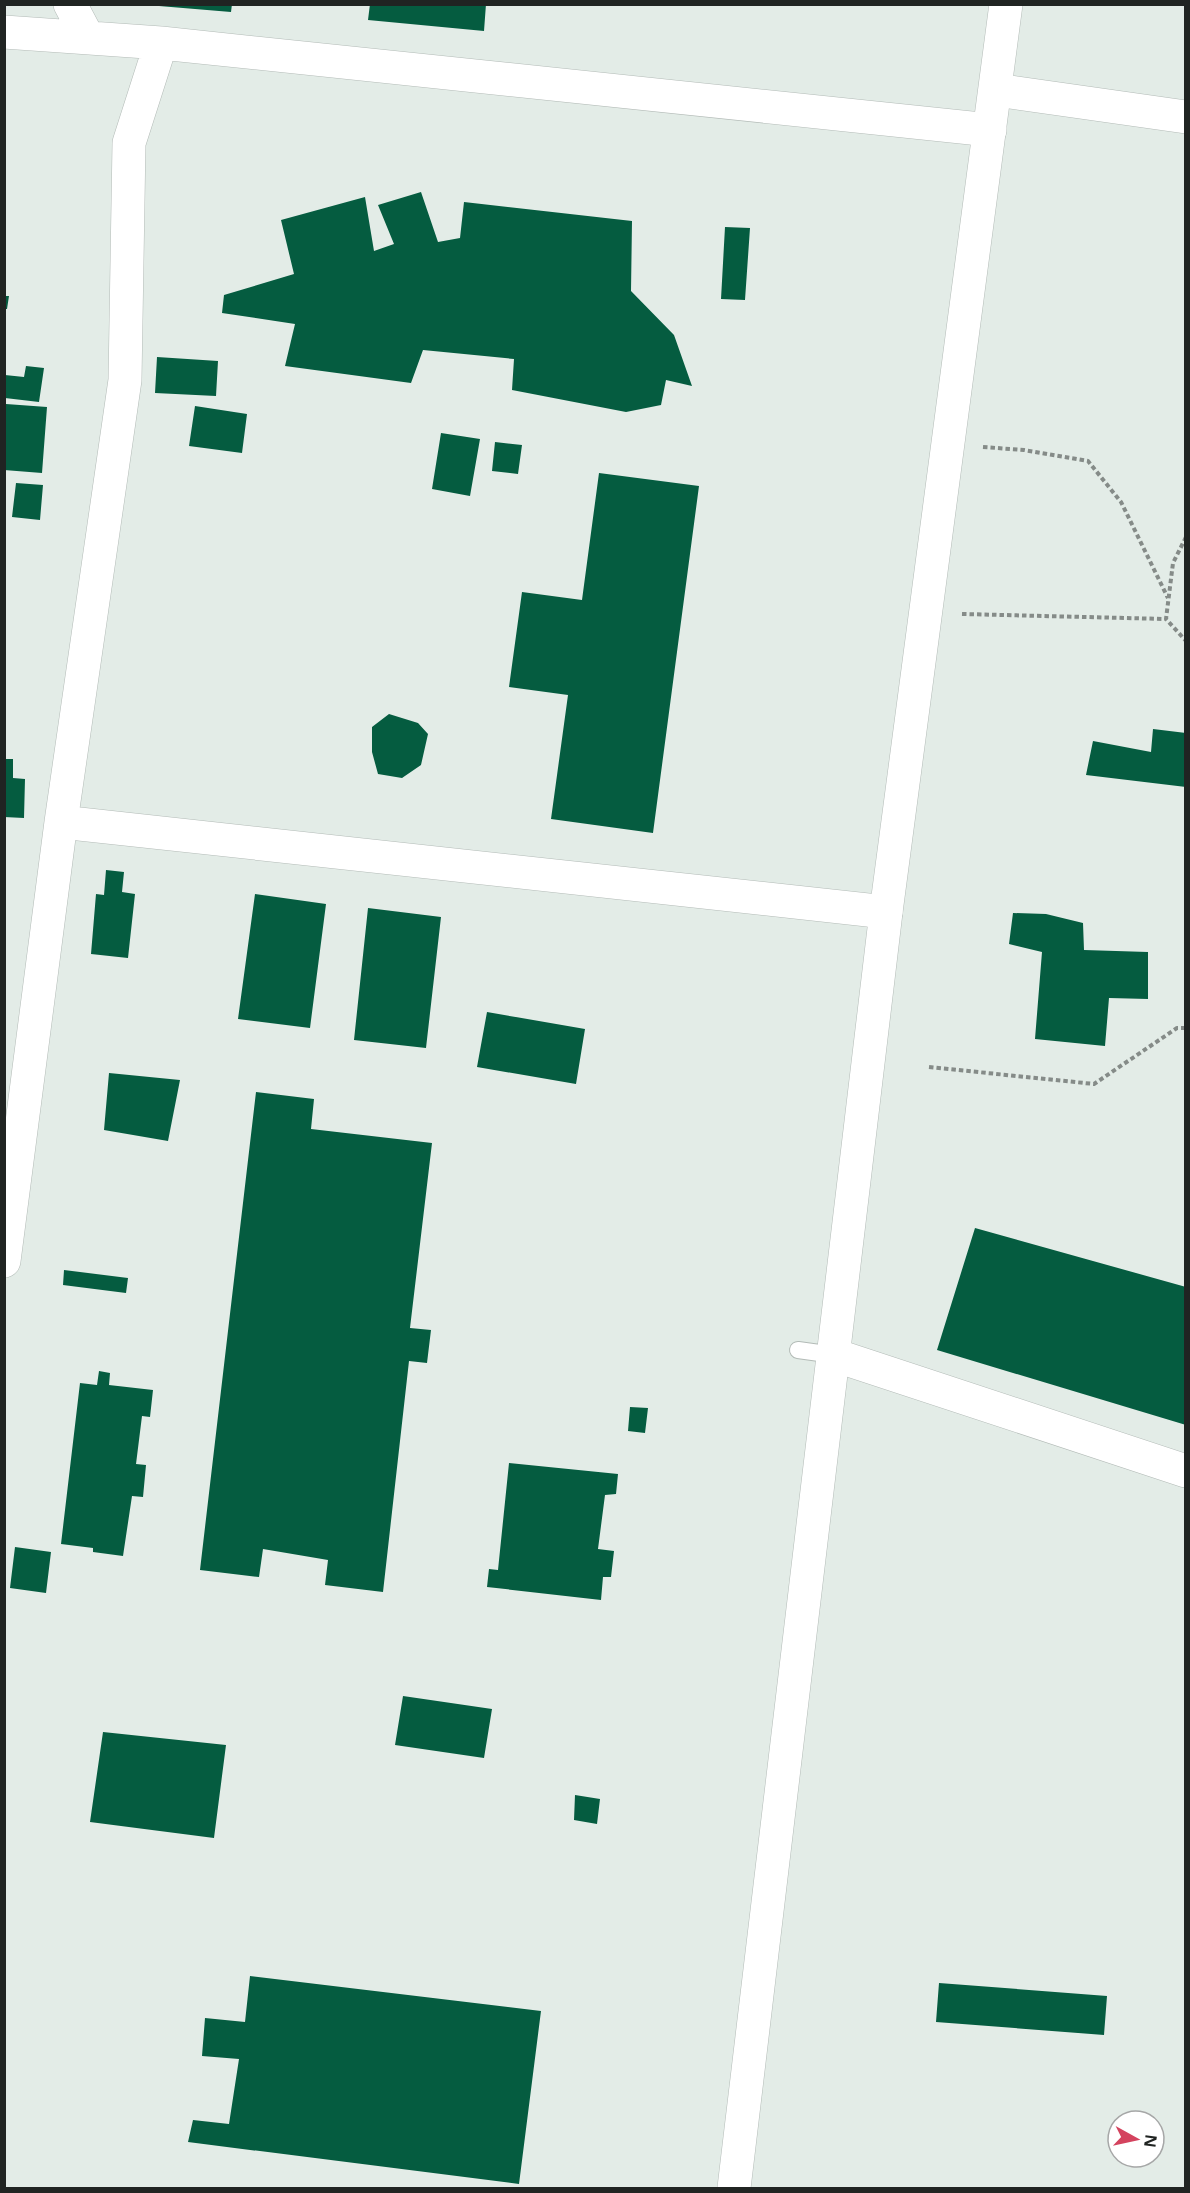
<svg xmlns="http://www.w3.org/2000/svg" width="1190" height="2193" viewBox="0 0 1190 2193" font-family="'Open Sans',sans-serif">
	<rect width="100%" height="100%" fill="#e3ece7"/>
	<path fill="#055c40" d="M159 4H232L231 12 159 6Z
		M370 4H486L484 31 368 20Z
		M421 192 438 242 460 238 464 202 632 221 631 291 674 335 692 386 666 380 661 405 626 412 512 390 514 359 423 350 411 383 285 366 295 324 222 313 224 295 294 274 281 220 365 197 374 251 394 244 378 205Z
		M725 227 750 228 745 300 721 299Z
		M4 296H9L7 309H4Z
		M157 357 218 361 216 396 155 393Z
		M26 366 44 368 39 402 5 398V375L24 377Z
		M6 404 47 407 42 473 4 470Z
		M195 406 247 414 242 453 189 446Z
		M441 433 480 439 470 496 432 489Z
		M495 442 522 445 518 474 492 471Z
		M599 473 699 486 653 833 551 819 568 695 509 687 522 592 582 600Z
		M16 483 43 485 40 520 12 517Z
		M389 714 418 723 428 734 421 765 402 778 378 774 372 752V727Z
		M1153 729 1186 733V787L1086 775 1093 741 1151 752Z
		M4 759H13V778L25 779 24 818 4 817Z
		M106 870 124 872 122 892 135 894 128 958 91 954 96 894 104 895Z
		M255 894 326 904 310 1028 238 1019Z
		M368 908 441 917 426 1048 354 1040Z
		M1013 913 1046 914 1083 923 1084 950 1148 952V999L1109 998 1105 1046 1035 1039 1042 952 1009 944Z
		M487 1012 585 1029 576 1084 477 1067Z
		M109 1073 180 1080 168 1141 104 1130Z
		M256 1092 314 1099 311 1129 432 1143 410 1328 431 1330 427 1363 409 1361 383 1592 325 1585 328 1560 263 1549 259 1577 200 1570Z
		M975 1228 1186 1287V1425L937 1350Z
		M64 1270 128 1278 126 1293 63 1285Z
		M99 1371 110 1373 109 1385 153 1390 150 1417 142 1416 136 1464 146 1465 143 1497 132 1496 123 1556 93 1552V1548L61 1544 80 1383 97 1385Z
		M630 1407 648 1408 645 1433 628 1431Z
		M509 1463 618 1474 616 1494 605 1495 598 1549 614 1551 611 1577H603L601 1600 487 1587 489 1569 498 1570Z
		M15 1547 51 1552 46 1593 10 1588Z
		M403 1696 492 1709 484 1758 395 1745Z
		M103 1732 226 1745 214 1838 90 1822Z
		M575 1795 600 1799 597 1824 574 1820Z
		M250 1976 541 2011 519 2184 188 2142 193 2120 229 2124 239 2059 202 2056 205 2018 245 2022Z
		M939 1983 1107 1996 1104 2035 936 2022Z"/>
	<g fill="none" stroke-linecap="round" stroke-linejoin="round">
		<g stroke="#b3bbb7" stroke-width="18">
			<path id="service" d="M798 1350 834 1355"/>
		</g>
		<g stroke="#b3bbb7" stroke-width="34">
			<path id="minor" d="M70 4 88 38
				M4 32 161 43 990 130
				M996 90 1186 117
				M61 822 886 912
				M4 1261 61 822 125 380 129 143 161 43
				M834 1355 1186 1471"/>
		</g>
		<g stroke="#b3bbb7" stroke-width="34">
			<path id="primary" d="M734 2188 886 912 1006 4"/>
		</g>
		<path stroke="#858b88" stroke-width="4" stroke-dasharray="4.5 3" stroke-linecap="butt" d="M983 447 1024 450 1088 461 1121 502 1168 598
			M1186 537 1173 563 1166 619 1186 641
			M962 614 1166 619
			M929 1067 1094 1084 1177 1028H1186"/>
		<use href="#service" stroke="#fff" stroke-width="16"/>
		<use href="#minor" stroke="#fff" stroke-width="33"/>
		<use href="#primary" stroke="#fff" stroke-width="33"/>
	</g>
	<rect width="1190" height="2193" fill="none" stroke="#202422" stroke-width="12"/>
	<g transform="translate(1136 2139) rotate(98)"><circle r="28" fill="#ffffff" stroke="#a6a7a7" stroke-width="1.5"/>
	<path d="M0-4.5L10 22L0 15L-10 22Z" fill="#d4435e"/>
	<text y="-9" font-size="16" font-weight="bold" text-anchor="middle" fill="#202422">N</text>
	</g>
</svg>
